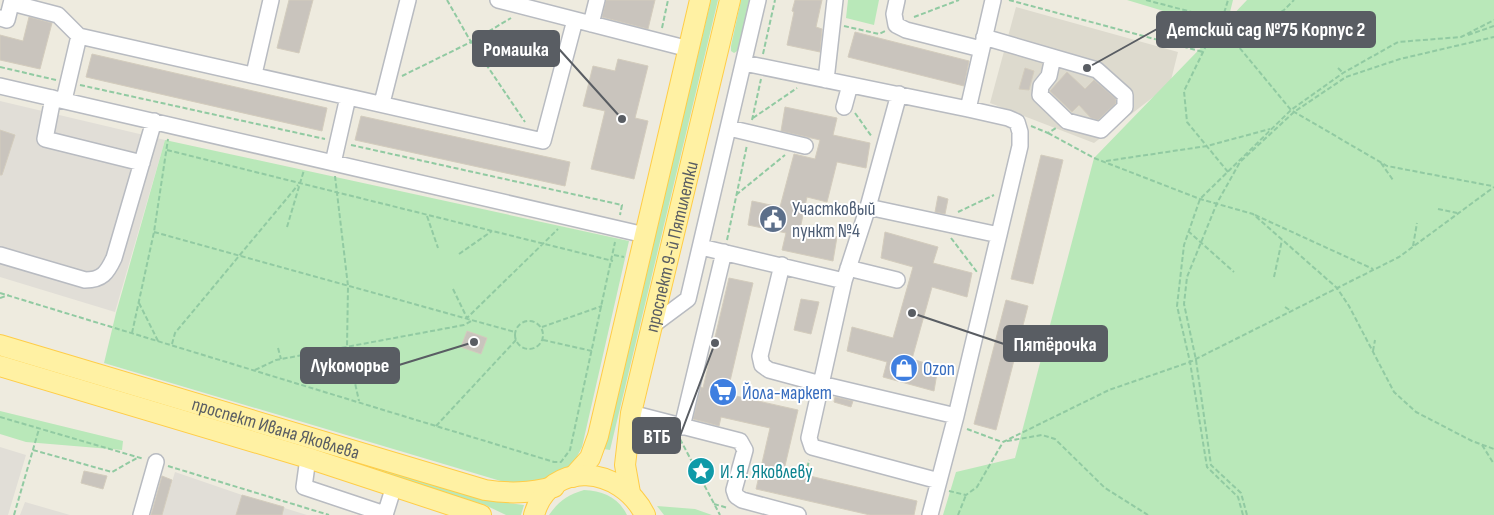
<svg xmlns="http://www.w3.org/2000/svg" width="1494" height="515" viewBox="0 0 1494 515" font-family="'Sofia Sans Condensed',sans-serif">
	<rect width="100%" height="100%" fill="#eeebdf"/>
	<path fill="#e1ded7" d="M0 101 165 140 115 312 0 277Z
		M0 447 26 455 8 515H0Z
		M175 472 242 495 307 515H162Z
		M25 502 70 515H20Z"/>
	<path fill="#dddace" d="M1016 7 1178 52 1170 84 1094 143 990 103Z"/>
	<path fill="#b9e8b9" d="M711 0H718L610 450 604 449Z
		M741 0H751L739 50 734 53 731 51V46Z
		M848 0H879L874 25 846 18Z
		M1127 0H1233L1228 20 1247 0H1494V515H943L956 472 1015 458 1094 158 1220 28Z
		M165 140 629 241 582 447 568 474 543 488 511 484 104 363 116 313Z
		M0 355 485 500 524 505 521 515H506L485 505 0 360Z
		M0 411 123 441 122 450 26 442 0 434Z
		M584 490C603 491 618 497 627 515H549C559 501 567 495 584 490Z
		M657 506 695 509 712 515H664Z"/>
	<path fill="#c9c4bd" stroke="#d3ccbd" d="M289 0H313L299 53 277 48Z
		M606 0H655L648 29 602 17Z
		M795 0H822L816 27 822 29 820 52 787 45 794 12 792 11Z
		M29 17 52 23 40 69 0 60V35L23 41Z
		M855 32 969 61 964 86 848 57Z
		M92 54 327 108 322 131 86 77Z
		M618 59 648 66 635 118 648 121 634 179 591 169 605 111 583 106 593 66 615 71Z
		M1025 68 1034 71 1029 90 1019 89Z
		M1067 72 1085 89 1094 80 1116 99V103L1098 120 1091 118 1079 105 1072 112 1050 91Z
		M785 107 837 118 833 135 870 143 866 168 837 162 827 202 807 197 800 229 837 237 833 261 782 250 786 233 748 225 752 201 780 207 794 154 815 159 820 140 781 131Z
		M361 116 570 162 565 186 355 140Z
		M0 130 15 135 2 175H0Z
		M1041 155 1063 160 1033 284 1011 279Z
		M938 196 948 199 945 214 935 212Z
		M885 232 938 247 933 263 972 273 967 297 932 287 912 359 938 367 934 391 883 377 887 362 847 351 852 327 893 338 913 267 881 258Z
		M729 278 753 283 727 394 798 410 784 470 917 501 914 515H870L756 489 770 428 721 417 719 426 693 419 701 387 703 388Z
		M801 299 819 302 811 334 794 330Z
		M1006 300 1028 306 996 430 974 424Z
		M467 331 487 338 481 354 461 347Z
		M835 397 853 401 851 407 834 402Z
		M84 471 107 476 103 489 81 483Z
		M162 476 172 480 162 515H151Z
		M242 495 284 507 282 515H236Z"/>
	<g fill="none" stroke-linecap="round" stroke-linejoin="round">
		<g stroke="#b8bbc1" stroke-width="18">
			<path id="minor" d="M498 0 689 49
				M897 0 894 14 896 25 906 30 981 49
				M12 3 58 15 79 36 64 100
				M0 18 7 20 12 0
				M591 24 597 0
				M79 36 543 141 575 20
				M984 37 1097 70 1125 95V107L1101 130 1067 121 1040 95 1041 86 1049 76 1053 57
				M744 63 968 109 1008 118 1017 122 1020 132V146L956 416 930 515
				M254 74 271 0
				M826 80 835 0
				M0 86 645 235
				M899 94 868 207 999 235
				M53 98 45 139 142 163
				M382 103 408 0
				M844 107 850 85
				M968 109 993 0
				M729 128 805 146
				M333 163 348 97
				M868 207 844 281 809 438 812 447 939 481
				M701 247 844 281
				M0 255 85 280C102 280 107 273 114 258L154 121
				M782 265 760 356 762 365 769 370 821 384 956 416
				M848 268 897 280
				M653 325 688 299 758 0
				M631 413 740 441 745 450 734 490 736 496 742 500 798 515
				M682 427 724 252
				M308 458 304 487 385 514
				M141 515 156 462
				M385 515 394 486"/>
		</g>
		<g stroke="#ffcd47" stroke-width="22">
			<g id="major">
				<path id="s1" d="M0 345 485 490C510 494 529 493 554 487"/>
				<path d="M0 366 308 458 481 515"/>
				<path d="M573 477 590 458 598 436 700 0"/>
				<path id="s2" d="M630 493 625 465 631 413 730 0"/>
				<path d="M534 515C550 458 621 466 645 515"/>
			</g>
		</g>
		<path stroke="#91caa2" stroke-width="2" stroke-dasharray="5 2.5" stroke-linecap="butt" d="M447 0 471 42 525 122
			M1009 0 1203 52
			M1146 0 1222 20 1224 29 1291 110 1387 166 1492 186
			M914 17 959 0
			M1222 20 1228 0
			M844 26 879 34 885 31
			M662 28 668 0
			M1468 35 1494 26
			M763 54 775 0
			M0 67 56 80
			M1338 68 1343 73
			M402 76 471 42 511 18
			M80 85 325 139
			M855 113 872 137
			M753 118 797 88
			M752 120 761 79
			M1031 126 1048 133 1056 128
			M1048 133 1094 158 1200 199 1253 214 1337 288 1349 306 1394 392 1416 412 1472 441 1494 449
			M351 145 622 205 620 215
			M167 150 613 261
			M1106 161 1207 146 1270 129
			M1381 163 1393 180
			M1228 172 1187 122 1184 91 1206 46 1226 31 1248 27 1254 30 1284 10 1294 0
			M335 176 348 286 347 347 359 401
			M736 195 785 155
			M1438 209 1457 213
			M958 212 994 195
			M1255 215 1373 269
			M427 216 438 248
			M287 227 304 170
			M1188 231 1234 272
			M154 232 515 332
			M951 238 977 272
			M727 240 747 145
			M1413 246 1417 223
			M459 254 492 231
			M614 255 624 257
			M1274 277 1282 240
			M453 289 467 318 558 229
			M0 293 554 462H561L570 450 615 242
			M0 298 9 295
			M139 303 158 341
			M1285 307 1291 311
			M515 335a14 14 0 1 1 28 0a14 14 0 1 1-28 0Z
			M542 327 602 306
			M132 333 154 232 168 139
			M543 340 592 351
			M172 344 175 333 298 185
			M278 348 281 359
			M1373 351 1375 340
			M255 370 276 360 464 325 473 320
			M0 417 144 459
			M436 426 516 340
			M967 429 1002 442
			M680 439 720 515
			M1007 441 1042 435 1055 439 1105 488 1148 515
			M1482 445 1494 464
			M33 450 112 472 137 458
			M168 466 329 515
			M806 475 809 460
			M949 491 966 495 977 487 1003 442 1109 390 1190 362 1399 257 1494 187
			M714 504 728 508
			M14 515 39 429
			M958 515 966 495
			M1243 515 1238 497 1207 467 1190 362 1177 306 1184 245 1200 199 1291 110 1343 73 1398 42 1461 37 1494 20
			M1247 515 1241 493 1211 465 1196 360 1184 304 1187 277 1217 203 1240 162 1294 112 1346 77 1400 59 1494 37"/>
		<use href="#minor" stroke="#fff" stroke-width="15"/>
		<use href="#major" stroke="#fff1a3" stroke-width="20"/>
	</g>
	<defs>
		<g id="civic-disc" transform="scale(1.4375)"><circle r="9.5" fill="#5c6f8a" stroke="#fff"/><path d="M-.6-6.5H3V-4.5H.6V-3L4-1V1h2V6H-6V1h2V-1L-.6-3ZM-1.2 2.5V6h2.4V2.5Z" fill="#fff"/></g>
		<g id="shop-disc" transform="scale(1.4375)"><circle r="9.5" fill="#3f7fe0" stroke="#fff"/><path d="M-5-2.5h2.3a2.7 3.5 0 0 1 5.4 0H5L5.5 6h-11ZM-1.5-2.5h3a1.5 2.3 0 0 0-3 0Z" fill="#fff"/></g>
		<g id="supermarket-disc" transform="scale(1.4375)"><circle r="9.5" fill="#3f7fe0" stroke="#fff"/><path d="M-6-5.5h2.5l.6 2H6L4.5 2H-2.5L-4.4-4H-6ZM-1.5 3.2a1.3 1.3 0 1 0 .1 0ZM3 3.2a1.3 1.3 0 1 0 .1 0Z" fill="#fff"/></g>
		<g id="sight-disc" transform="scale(1.4375)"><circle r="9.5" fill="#0f9aa8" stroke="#fff"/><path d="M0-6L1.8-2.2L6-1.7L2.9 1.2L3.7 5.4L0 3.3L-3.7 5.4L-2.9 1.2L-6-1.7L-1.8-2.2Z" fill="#fff"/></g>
	</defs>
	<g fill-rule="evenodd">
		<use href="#civic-disc" x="773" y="219"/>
		<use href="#shop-disc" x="904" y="368"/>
		<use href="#supermarket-disc" x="723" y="392"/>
		<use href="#sight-disc" x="701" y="471"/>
	</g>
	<g text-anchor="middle" stroke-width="4" stroke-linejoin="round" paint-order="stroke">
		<g font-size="19" fill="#4e5e75" stroke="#fff" text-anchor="start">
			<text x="792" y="215">Участковый<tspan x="792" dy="22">пункт №4</tspan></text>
		</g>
		<g font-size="19" fill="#595d63" stroke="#fff">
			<text dy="7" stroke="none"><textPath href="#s2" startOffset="252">проспект 9-й Пятилетки</textPath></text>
			<text dy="7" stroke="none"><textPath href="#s1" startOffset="288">проспект Ивана Яковлева</textPath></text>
		</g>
		<g font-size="19" fill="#366cbe" stroke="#fff" text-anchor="start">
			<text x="923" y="375">Ozon</text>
			<text x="742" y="399">Йола-маркет</text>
		</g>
		<g font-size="19" fill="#0d838f" stroke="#fff" text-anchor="start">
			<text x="720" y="478">И. Я. Яковлеву</text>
		</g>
	</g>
	<path fill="none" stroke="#595d63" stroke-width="2" d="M1087 68L1157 29M622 119L559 49M912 313L1004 344M474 342L399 365M715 343L680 436"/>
	<g fill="#595d63" stroke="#fff" stroke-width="2">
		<circle cx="1087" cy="68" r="5"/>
		<circle cx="622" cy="119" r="5"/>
		<circle cx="912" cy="313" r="5"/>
		<circle cx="474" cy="342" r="5"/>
		<circle cx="715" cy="343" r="5"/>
	</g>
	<g fill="#595d63" stroke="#595d63" stroke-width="2">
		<rect x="1157" y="12" width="218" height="35" rx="5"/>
		<rect x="473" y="31" width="86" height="35" rx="5"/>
		<rect x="1004" y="326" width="103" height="35" rx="5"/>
		<rect x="301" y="348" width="98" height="35" rx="5"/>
		<rect x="633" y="418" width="47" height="35" rx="5"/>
	</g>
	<g font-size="20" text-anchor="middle" font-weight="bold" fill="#fff">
		<text x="1266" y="36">Детский сад №75 Корпус 2</text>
		<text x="516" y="56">Ромашка</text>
		<text x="1055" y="351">Пятёрочка</text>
		<text x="350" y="372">Лукоморье</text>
		<text x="657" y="443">ВТБ</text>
	</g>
</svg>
